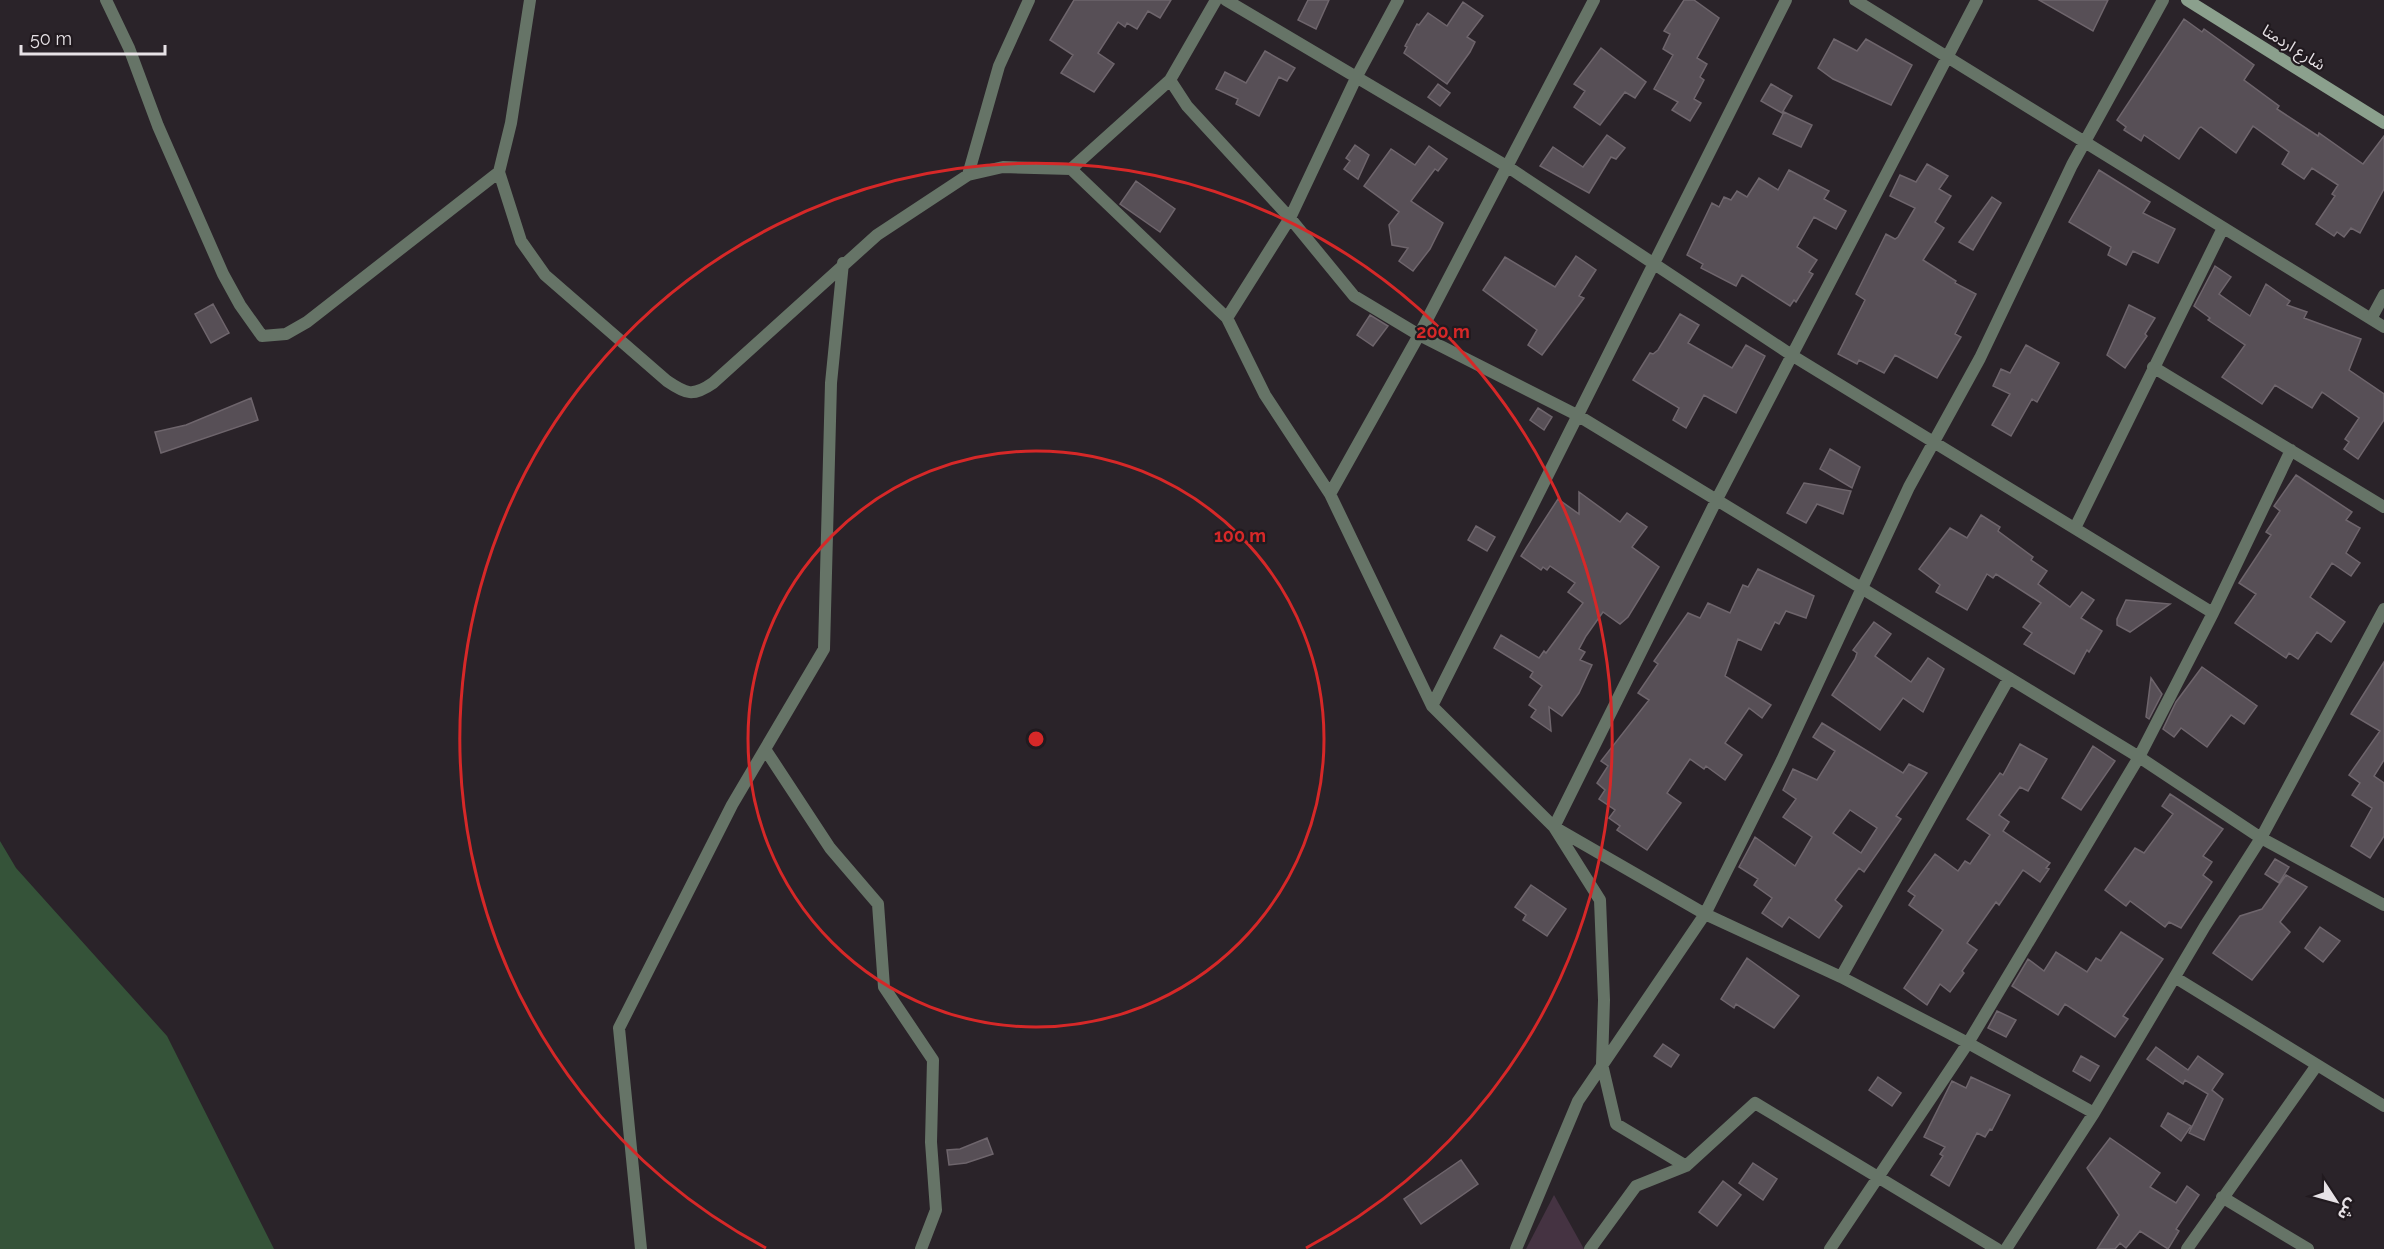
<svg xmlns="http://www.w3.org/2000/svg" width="2384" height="1249" viewBox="0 0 2384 1249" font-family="Raleway,'Noto Sans Arabic',sans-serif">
	<rect width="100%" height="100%" fill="#2a2329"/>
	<path fill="#453342" d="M1554 1195 1584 1249H1526Z"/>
	<path fill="#355339" d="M0 841 16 868 167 1036 274 1249H0Z"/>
	<path fill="#574f56" stroke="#6e656c" stroke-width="1.5" fill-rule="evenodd" d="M1074 0H1171L1160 18 1148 11 1137 29 1127 23 1125 27 1118 22 1098 53 1114 64 1094 92 1061 73 1073 55 1050 40Z
		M1308 0H1329L1316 29 1298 20Z
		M1684 0H1694L1719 18 1697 58 1707 64 1700 77 1704 80 1694 99 1701 103 1690 121 1672 110 1678 102 1654 89 1673 55 1663 49 1670 34 1664 31Z
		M2039 0H2108L2093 31Z
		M1463 2 1483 16 1467 37 1475 42 1470 52 1447 84 1404 53 1407 47 1405 46 1417 24 1419 25 1428 13 1447 26Z
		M2184 19 2202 32 2204 29 2254 65 2244 80 2279 106 2277 109 2318 136 2319 133 2363 164 2384 136V189L2360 233 2351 228 2344 237 2337 232 2334 236 2316 224 2335 196 2332 194 2338 185 2312 168 2304 179 2282 164 2289 152 2253 126 2236 153 2201 127 2199 128 2179 159 2144 135 2141 141 2124 130 2126 127 2117 120Z
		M1834 39 1857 51 1866 39 1912 65 1891 105 1833 79 1818 68Z
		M1601 48 1646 82 1635 98 1625 92 1600 125 1574 107 1585 91 1574 84Z
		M1265 51 1295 68 1287 81 1279 77 1259 116 1236 104 1238 99 1216 89 1225 72 1246 83Z
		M1438 84 1450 93 1440 106 1428 97Z
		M1771 84 1792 96 1782 113 1761 101Z
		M1784 112 1812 125 1801 147 1773 134Z
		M1607 135 1625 148 1616 159 1611 157 1589 193 1540 166 1553 147 1583 167Z
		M1355 145 1369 155 1358 179 1344 169 1350 161 1346 158Z
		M1429 146 1447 159 1438 171 1435 169 1411 201 1443 223 1430 249 1413 271 1399 261 1408 248 1392 245 1389 225 1399 212 1364 186 1391 149 1415 165Z
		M1927 164 1948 176 1939 189 1951 196 1935 222 1944 228 1923 260 1956 281 1955 283 1976 294 1955 334 1961 337 1937 378 1895 355 1884 373 1859 360 1857 364 1838 354 1865 300 1856 294 1886 234 1895 239 1898 237 1915 208 1890 196 1900 175 1916 182Z
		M1789 170 1829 191 1824 199 1846 211 1836 229 1814 217 1797 247 1817 260 1809 272 1813 274 1796 302 1794 300 1790 306 1742 275 1736 286 1701 268 1703 264 1687 255 1712 203 1719 207 1724 197 1731 200 1737 191 1747 197 1759 178 1778 190Z
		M2099 170 2150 202 2143 213 2175 229 2158 263 2133 251 2126 265 2108 255 2111 247 2069 222Z
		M1136 181 1175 209 1160 232 1120 204Z
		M1992 197 2001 203 1973 250 1959 242Z
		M1576 256 1596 270 1579 296 1584 298 1542 355 1528 345 1537 330 1483 290 1505 257 1555 287Z
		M2215 266 2231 277 2219 294 2250 316 2266 284 2290 301 2287 305 2307 312 2304 318 2361 339 2349 370 2384 394V420L2358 459 2344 449 2349 442 2345 439 2359 418 2322 392 2312 408 2275 385 2262 404 2222 377 2245 345 2208 320 2210 318 2194 306Z
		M213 304 229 333 211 343 195 314Z
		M2129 305 2155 318 2145 334 2147 336 2125 368 2107 355Z
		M1680 314 1699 325 1688 343 1732 368 1746 345 1765 356 1736 413 1704 395 1686 428 1673 420 1679 408 1633 380 1650 353 1653 354 1658 350Z
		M1370 315 1388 326 1373 346 1357 335Z
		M2026 345 2059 363 2037 402 2032 399 2011 436 1992 425 2010 394 1993 386 2001 369 2010 373Z
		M251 398 258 420 161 453 155 432 186 425Z
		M1538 408 1552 417 1544 430 1530 420Z
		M1830 449 1860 467 1852 488 1820 469Z
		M2296 475 2352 512 2346 520 2360 528 2346 553 2360 563 2351 576 2332 563 2310 597 2345 622 2331 642 2317 632 2298 659 2289 653 2286 658 2235 623 2256 594 2239 583 2271 535 2266 532 2280 511 2274 506Z
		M1804 483 1851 491 1843 514 1817 504 1806 523 1787 513Z
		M1579 492 1620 522 1627 513 1647 527 1632 547 1659 567 1628 617 1620 624 1603 612 1586 636 1579 649 1585 652 1580 660 1592 665 1579 693 1562 716 1549 707 1551 731 1531 717 1536 710 1529 705 1542 686 1530 677 1533 672 1494 648 1501 635 1539 658 1544 651 1546 653 1583 603 1568 592 1575 583 1550 566 1547 570 1543 567 1541 570 1521 556 1558 499 1579 514Z
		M1981 515 2000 527 1998 531 2033 557 2031 560 2047 571 2038 584 2070 607 2082 592 2094 600 2081 618 2102 631 2089 652 2087 650 2074 674 2024 644 2032 633 2023 627 2041 603 1996 574 1993 578 1987 574 1967 610 1936 592 1940 585 1919 569 1950 528 1967 538Z
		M1476 526 1495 537 1487 551 1468 540Z
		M1758 569 1814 596 1806 618 1786 611 1779 624 1775 622 1761 650 1738 639 1725 676 1771 705 1762 718 1749 708 1725 743 1742 755 1725 780 1706 766 1704 769 1690 759 1667 793 1681 803 1647 850 1617 830 1620 826 1609 818 1615 810 1599 799 1605 790 1597 783 1608 766 1601 761 1649 700 1638 693 1658 664 1654 661 1688 613 1700 618 1708 603 1730 613 1743 585 1748 587Z
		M2126 600 2170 604 2130 632 2117 625V619Z
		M1874 622 1891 634 1875 656 1911 682 1928 658 1944 669 1923 712 1903 698 1880 730 1832 695 1855 659 1857 653 1853 650Z
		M2384 662V760L2374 776 2384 783V836L2370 858 2351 846 2372 808 2352 795 2360 783 2349 775 2380 731 2351 714Z
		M2202 667 2257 706 2244 724 2231 715 2207 747 2181 728 2174 737 2163 729 2176 702Z
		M2151 678 2162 694 2149 719 2146 717Z
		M1822 723 1903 773 1909 764 1927 773 1896 816 1901 819 1864 872 1859 868 1835 900 1842 906 1819 938 1789 917 1782 927 1762 913 1772 898 1754 885 1758 879 1739 867 1755 837 1795 866 1812 837 1783 817 1796 799 1783 790 1793 769 1817 780 1835 751 1813 737ZM1850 810 1877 828 1861 853 1833 833Z
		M2020 744 2047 759 2028 791 2020 787 1999 815 2009 822 2003 831 2050 863 2046 868 2049 869 2040 882 2023 870 1999 905 1996 902 1967 943 1977 950 1962 971 1964 973 1950 992 1940 984 1927 1005 1904 988 1943 930 1909 905 1915 896 1908 891 1935 854 1958 871 1965 861 1970 864 1990 835 1967 819 2000 773 2003 775Z
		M2093 746 2115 761 2081 810 2062 798Z
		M2170 794 2223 829 2203 856 2212 862 2203 875 2212 882 2181 928 2169 922 2165 927 2130 901 2126 906 2105 890 2135 848 2144 853 2173 814 2162 806Z
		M2275 859 2289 867 2279 883 2265 874Z
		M2286 875 2307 887 2280 922 2290 932 2252 980 2213 953 2240 916 2262 909Z
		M1531 885 1566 909 1547 936 1523 920 1526 915 1515 907Z
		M2320 927 2340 941 2323 962 2305 948Z
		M2121 932 2163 959 2123 1016 2128 1019 2115 1037 2065 1004 2058 1015 2012 986 2028 959 2044 971 2056 952 2087 972 2096 958 2101 961Z
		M1747 958 1799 996 1774 1028 1736 1004 1734 1008 1721 999Z
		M1997 1011 2016 1020 2006 1037 1988 1028Z
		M1663 1044 1679 1055 1671 1067 1654 1056Z
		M2156 1047 2188 1070 2198 1056 2223 1074 2212 1090 2223 1099 2204 1140 2189 1133 2208 1094 2185 1080 2183 1084 2147 1059Z
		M2081 1056 2099 1066 2090 1081 2073 1071Z
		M1878 1077 1901 1093 1892 1106 1869 1090Z
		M1971 1077 2010 1095 1992 1130 1990 1129 1985 1137 1977 1133 1949 1186 1931 1175 1943 1156 1940 1154 1945 1147 1924 1137 1952 1081 1966 1088Z
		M2168 1113 2191 1126 2181 1141 2161 1126Z
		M987 1138 993 1154 966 1163 949 1165 947 1150 960 1149Z
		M2110 1138 2160 1173 2150 1187 2176 1203 2187 1186 2199 1195 2176 1229 2179 1231 2168 1249 2140 1231 2126 1248 2120 1243 2115 1249H2097L2119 1215 2087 1168Z
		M1461 1160 1478 1184 1421 1224 1404 1199Z
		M1753 1163 1777 1179 1763 1200 1739 1183Z
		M1723 1181 1741 1195 1717 1226 1699 1212Z"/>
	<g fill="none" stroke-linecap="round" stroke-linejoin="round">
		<path stroke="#667467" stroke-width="12" d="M106 0 129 48 158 126 223 274 240 305 262 336 286 334 307 322 499 172
			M530 0 511 123 499 172 521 241 545 275 667 381C686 394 693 397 713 383L877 235 968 175 1003 167 1071 169 1170 80 1216 0
			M1226 0 1508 167 1793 356 2213 613
			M1855 0 2384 327
			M1170 80 1187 106 1290 218 1354 296 1419 335 1577 415 2139 757 2261 838 2384 905
			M1071 169 1227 318 1265 395 1330 494 1432 706 1554 827 1705 914 1841 977 1968 1043 2094 1113
			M968 175 999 66 1029 0
			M1227 318 1290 218 1357 76 1398 0
			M2371 319 2384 295
			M2153 367 2384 507
			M1330 494 1419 335 1594 0
			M2075 528 2223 228
			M1432 706 1786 0
			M765 749 830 848 878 904 884 987 933 1060 931 1142 936 1210 921 1249
			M1841 977 2009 678
			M2176 978 2384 1106
			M1686 1166 1616 1124 1602 1064 1604 1000 1600 900 1554 827 1716 501 1977 0
			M2222 1197 2308 1249
			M641 1249 619 1028 732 805 824 649 831 383 843 263
			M1516 1249 1578 1101 1705 914 1782 760 1909 487 1980 358 2072 165 2163 0
			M1590 1249 1636 1186 1686 1166 1755 1103 1997 1249
			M1830 1249 1968 1043 2139 757 2213 613 2291 450
			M2006 1249 2094 1113 2205 926 2261 838 2384 609
			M2187 1249 2317 1065"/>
		<path stroke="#8ba08d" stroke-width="12" d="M2187 0 2384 123"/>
	</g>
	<g fill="none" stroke="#d62828" stroke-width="3">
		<circle cx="1036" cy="739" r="288"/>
		<path d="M766 1248A576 576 0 1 1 1306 1248"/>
	</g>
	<g text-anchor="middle" stroke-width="4.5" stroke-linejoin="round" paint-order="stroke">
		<g font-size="16" fill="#e7e2e6" stroke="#211a1f">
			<text transform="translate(2294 47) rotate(32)" y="6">شارع اردمتا</text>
		</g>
	</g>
	<circle cx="1036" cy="739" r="9" fill="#d62828" stroke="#211a1f" stroke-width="3"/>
	<g font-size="18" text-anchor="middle" font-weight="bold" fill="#d62828" stroke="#211a1f" stroke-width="4.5" stroke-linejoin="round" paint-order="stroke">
		<text x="1443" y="338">200 m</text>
		<text x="1240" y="542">100 m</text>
	</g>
	<g transform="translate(2336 1201) rotate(126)" stroke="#211a1f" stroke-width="4.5" paint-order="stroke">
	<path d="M0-4.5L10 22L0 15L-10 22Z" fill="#e7e2e6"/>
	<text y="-9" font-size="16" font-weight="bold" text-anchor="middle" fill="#e7e2e6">ش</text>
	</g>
	<path d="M21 45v9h144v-9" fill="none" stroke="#e7e2e6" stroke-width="3"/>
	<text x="30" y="45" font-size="18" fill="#e7e2e6" stroke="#211a1f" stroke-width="4.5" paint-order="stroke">50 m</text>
</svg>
